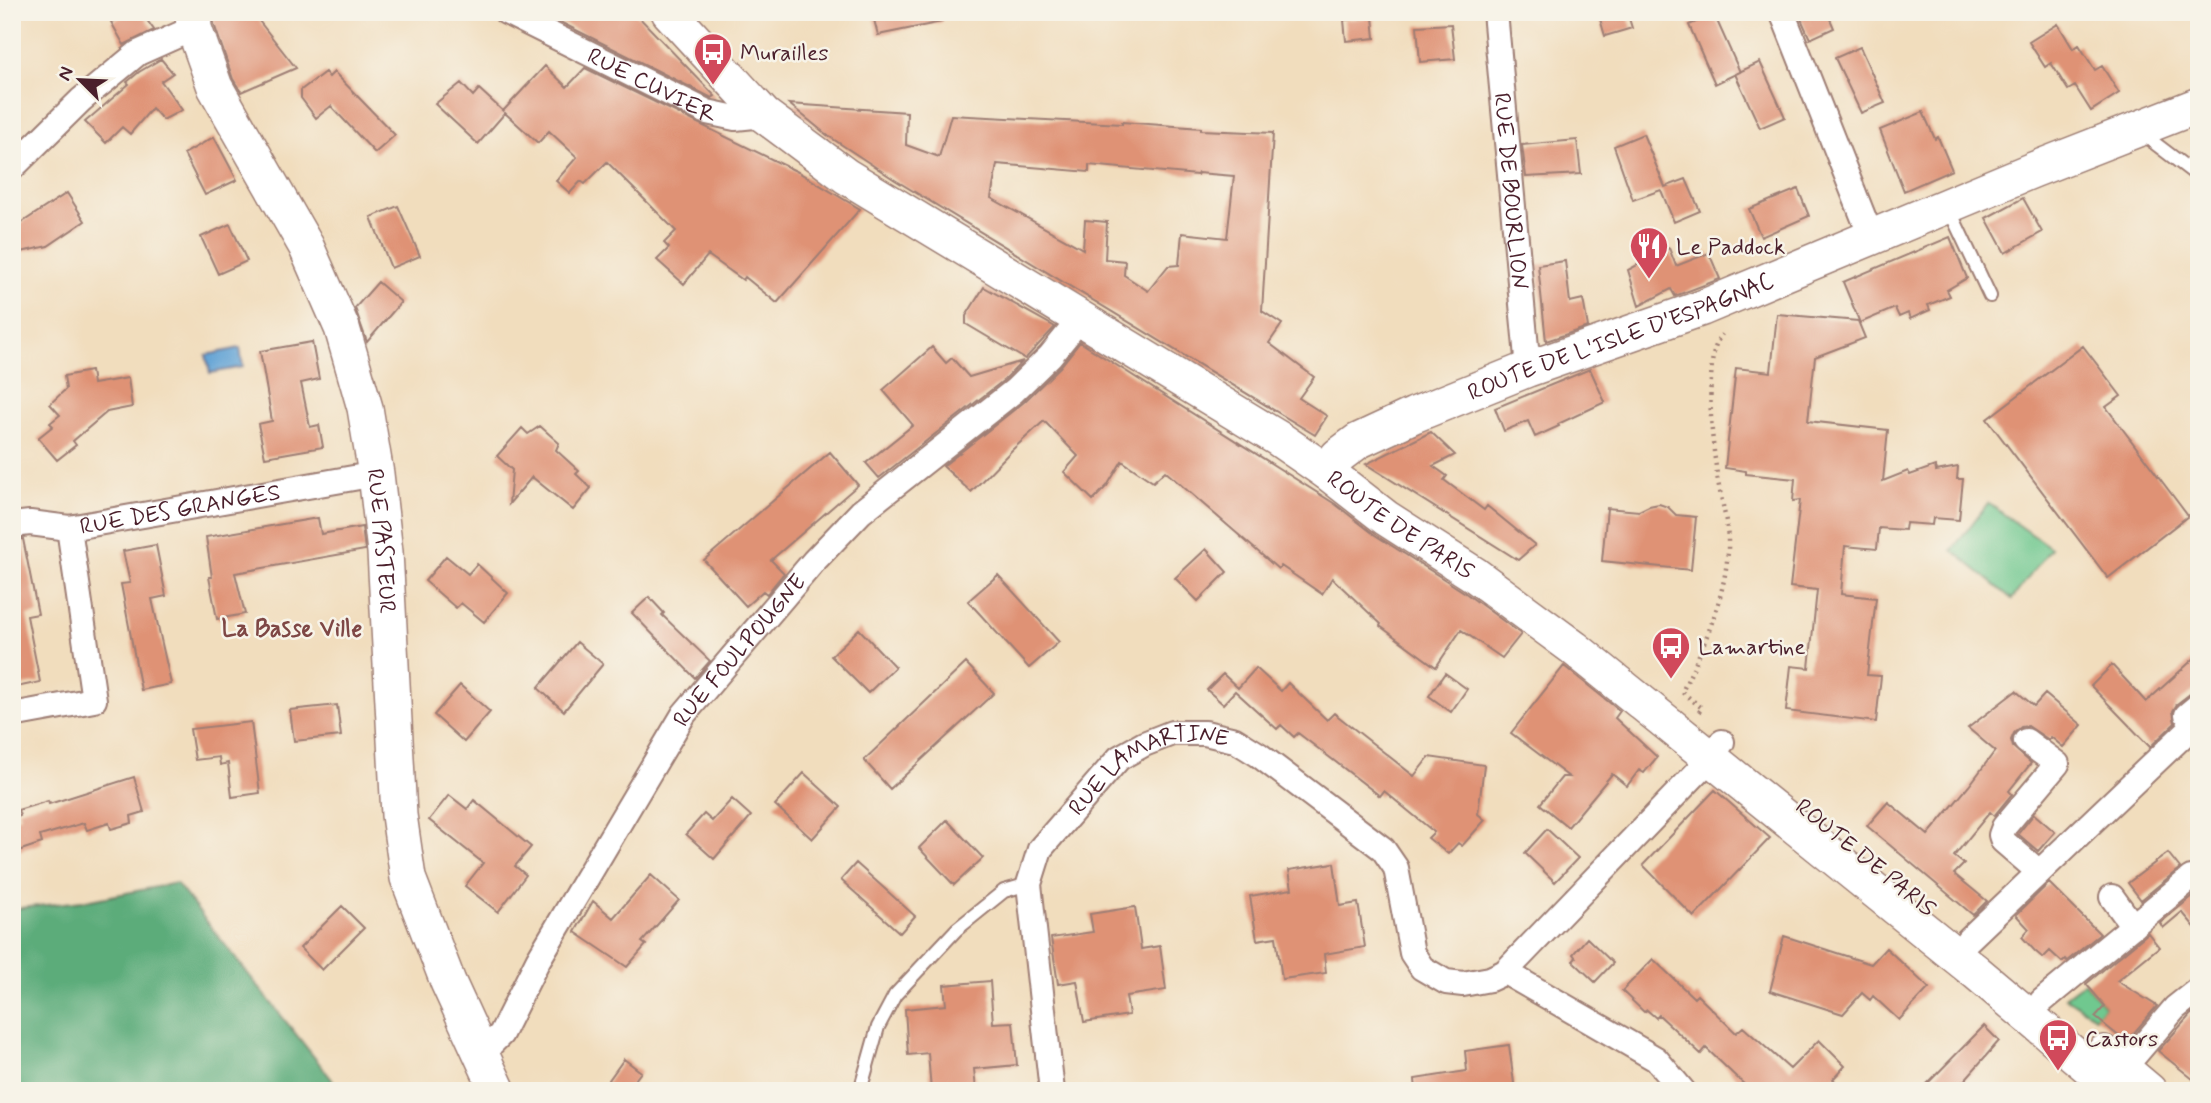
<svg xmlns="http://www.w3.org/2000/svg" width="2211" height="1103" viewBox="0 0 2211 1103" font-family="Mynerve,sans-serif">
	<rect width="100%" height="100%" fill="#f7f3e8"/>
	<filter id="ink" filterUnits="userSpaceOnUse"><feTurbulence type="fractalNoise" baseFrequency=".0143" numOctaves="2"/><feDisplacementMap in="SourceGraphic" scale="14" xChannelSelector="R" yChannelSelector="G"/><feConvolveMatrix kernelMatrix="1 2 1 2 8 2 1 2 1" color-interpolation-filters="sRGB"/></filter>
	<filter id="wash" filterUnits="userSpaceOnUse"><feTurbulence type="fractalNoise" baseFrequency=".00686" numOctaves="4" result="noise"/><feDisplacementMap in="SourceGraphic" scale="28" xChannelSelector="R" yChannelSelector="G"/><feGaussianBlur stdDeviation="1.57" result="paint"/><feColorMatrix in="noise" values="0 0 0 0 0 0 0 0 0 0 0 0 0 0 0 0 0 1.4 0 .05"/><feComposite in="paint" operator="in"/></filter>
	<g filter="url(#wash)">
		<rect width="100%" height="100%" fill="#f1ddbd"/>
		<path fill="#6fc88f" stroke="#5c745d" stroke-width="2" d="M1988 503 2051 548 2012 599 1952 550Z
			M2084 982 2105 1006 2095 1017 2065 997Z"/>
		<path fill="#5bac7a" stroke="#526652" stroke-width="2" d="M176 883 341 1091H12V909L91 900Z"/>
		<path fill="#62a3d5" stroke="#566180" stroke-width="2" d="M240 348 243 367 210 373 206 355Z"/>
		<g id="blocks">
			<path fill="#df9274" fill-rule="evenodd" d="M131 12H141L154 30 124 45 111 22Z
				M252 12 296 68 241 92 233 79 214 24 213 13Z
				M540 12H634L715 96 712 98Z
				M872 12H941L942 22 878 35Z
				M1598 12H1627L1632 28 1605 36Z
				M1798 12H1827L1834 28 1810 39Z
				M1714 14 1740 72 1715 84 1689 25Z
				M1373 17 1375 38 1346 41 1344 20Z
				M1451 24 1455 59 1420 62 1417 26Z
				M2058 24 2073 49 2079 45 2095 70 2102 66 2119 93 2091 111 2075 86 2068 90 2051 63 2045 67 2029 42Z
				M1860 47 1885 103 1861 113 1835 58Z
				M161 59 173 73 161 81 182 110 163 120 152 108 130 134 122 127 106 143 85 122 129 84 127 82 139 72Z
				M1760 62 1785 117 1760 128 1735 74Z
				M545 66 567 87 585 68 798 172 860 209 777 303 745 277 743 280 708 255 684 284 657 260 669 248 664 243 676 231 607 162 585 184 581 181 570 193 556 181 577 157 549 131 538 143 505 113 478 144 435 104 461 83 473 96 479 89 503 111Z
				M325 72 329 77 334 72 395 135 375 153 331 106 316 118 301 98V90Z
				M789 104 907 112 906 145 939 157 951 115 1122 124V122L1201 128V130L1273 133 1262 311 1282 324 1269 343 1314 377 1299 398 1327 416 1315 435 895 180 827 135ZM997 164 1089 172V165L1197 175 1198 173 1234 176 1227 238 1182 233 1179 265 1168 266 1148 291 1124 275 1125 261 1105 259 1107 222 1085 220 1083 249 991 198Z
				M1923 112 1935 139 1938 137 1952 170 1904 191 1880 130Z
				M1643 134 1665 187 1686 179 1700 211 1674 222 1661 190 1633 200 1614 146Z
				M214 137 237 180 205 195 184 154Z
				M1577 140 1581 174 1526 177 1522 145Z
				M1798 189 1809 216 1761 237 1749 209Z
				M67 193 85 221 48 246 12 254V229Z
				M2023 198 2042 232 2005 253 1986 218Z
				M398 206 420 256 391 268 371 217Z
				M230 224 247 261 218 274 201 237Z
				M1950 237 1967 278 1947 290 1950 296 1928 305 1930 310 1910 319 1908 313 1899 317 1895 308 1860 323 1843 282Z
				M1669 248 1676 266 1709 253 1720 279 1675 296 1671 289 1639 306 1628 270Z
				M1565 261 1570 302 1583 299 1588 327 1546 341 1538 265Z
				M378 282 401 302 367 342 355 308Z
				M984 287 1055 327 1025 359 966 324V316Z
				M1777 314 1858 321 1865 338 1815 357 1808 421 1888 430 1883 481 1908 471 1910 475 1935 466 1936 471 1958 467 1957 479H1963L1959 520 1933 518 1932 525 1906 523 1905 530 1879 528 1877 549 1845 546 1841 594 1876 598 1867 675 1881 676 1876 722 1786 711 1791 666 1809 668 1817 590 1790 587 1800 500 1793 501 1795 479 1746 474V471L1725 468 1736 368 1771 372Z
				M312 342 319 379 301 383 310 427 319 425 323 447 265 457 258 424 272 421 260 351Z
				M1080 342 1335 504 1375 535 1464 592 1521 634 1502 658 1461 630 1436 667 1380 626 1381 624 1332 578 1322 594 1281 566 1278 569 1165 471 1153 482 1122 461 1107 486 1093 500 1064 472 1078 456 1044 421 1012 450 971 492 943 466 1024 402 1060 367Z
				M2083 346 2121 396 2106 407 2188 516 2108 578 1987 419Z
				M932 347 946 363 952 358 969 377 1023 361 1004 380 879 478 866 463 913 425 883 390Z
				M1590 369 1605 402 1558 424 1559 426 1535 437 1528 421 1504 431 1495 408Z
				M91 371 93 384 128 378 132 407 107 412 73 441 76 445 57 460 38 438 53 426 50 423 60 415 50 404 66 389 64 376Z
				M540 426 559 443 556 450 579 471 576 474 591 488 573 510 532 477 509 504 512 470 497 456 522 428 528 434Z
				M1431 432 1455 455 1433 466 1447 476 1444 480 1484 510 1487 506 1535 545 1518 560 1366 464Z
				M830 452 858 485 771 560 784 573 767 594 763 591 746 606 704 560Z
				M1659 504 1668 507 1676 515 1696 517 1691 570 1602 561 1607 508 1639 511 1649 506Z
				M318 518 321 534 362 527 365 550 235 573 245 614 217 619 209 577H212L206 537Z
				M23 539 38 614 27 616 40 682 12 688V540Z
				M156 545 166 596 152 599 171 684 141 690 121 584 130 583 123 551Z
				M1206 549 1227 572 1198 601 1175 578Z
				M446 556 468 574 477 564 508 593 484 622 461 603 456 608 425 581Z
				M998 575 1059 642 1029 668 968 601Z
				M649 597 664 613 662 615 710 661 695 678 632 613Z
				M859 629 895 667 868 693 831 656Z
				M577 642 603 664 564 711 538 688Z
				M2199 654V687L2177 704 2173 711 2175 723 2150 747 2091 686 2112 665 2146 702Z
				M966 663 994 693 890 789 864 760Z
				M1564 666 1620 711 1615 718 1657 757 1644 773 1639 770 1627 786 1612 774 1568 827 1540 804 1562 777H1569L1511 733Z
				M1256 668 1281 691 1288 683 1327 720 1334 713 1414 776 1429 757 1484 765 1478 814 1485 820 1462 846 1458 843 1448 854 1428 838 1434 832 1384 791 1380 796 1298 733 1294 737 1281 725 1277 729 1235 691 1223 704 1207 690 1223 674 1238 688Z
				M1445 673 1467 689 1451 712 1429 696Z
				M460 685 490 712 464 742 434 715Z
				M2016 691 2034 706 2045 694 2082 725 2063 747 2051 737 2049 740 2028 726 2021 727 2014 733 2011 740 2013 747 2031 763 2009 791 2012 794 1994 816 1990 812 1954 856 1964 864 1954 874 1987 901 1973 915 1867 826 1888 802 1928 835 1969 786 1995 751 1968 728Z
				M337 705 341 736 294 741 290 710Z
				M251 722 260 793 232 797 228 763 220 765 219 757 195 760 190 729Z
				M804 773 841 807 812 839 775 805Z
				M134 777 144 812 131 816 132 823 111 829 109 823 87 830 84 823 40 836 42 843 12 853V819L20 816 18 810 48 801 49 804Z
				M1715 790 1770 838 1694 917 1643 865Z
				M449 795 467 809 474 800 531 847 515 866 526 875 498 912 465 886 483 863 429 820Z
				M732 799 751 816 714 859 686 834 704 814 712 821Z
				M2034 814 2055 832 2038 851 2018 834Z
				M947 820 983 858 954 885 919 848Z
				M1547 829 1578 858 1555 882 1525 853Z
				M2168 853 2180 868 2141 900 2128 883Z
				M856 863 915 916 900 933 841 880Z
				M1334 863 1340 906 1358 903 1365 947 1324 954 1326 973 1282 979 1276 937 1257 940 1250 896 1292 889 1289 870Z
				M651 875 679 900 642 942 646 945 627 967 575 932 593 901 613 918Z
				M2049 883 2100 934 2067 961 2065 959 2062 962 2050 951 2043 958 2035 951 2022 937 2029 929 2016 915Z
				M2199 891V932L2182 912 2163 928 2160 923Z
				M342 906 364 928 322 970 300 948Z
				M1135 907 1141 949 1160 946 1166 990 1126 996 1129 1015 1084 1022 1077 981 1058 984 1051 938 1093 932 1090 914Z
				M2148 933 2159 947 2117 981 2157 1006 2126 1042 2095 1017 2105 1006 2086 984Z
				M1784 936 1871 964 1886 948 1929 988 1899 1020 1873 996 1870 1000 1862 993 1843 1014 1770 991Z
				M1587 938 1613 963 1595 982 1573 961 1576 958 1573 954Z
				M1653 959 1694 998 1697 995 1736 1033 1743 1027 1790 1069 1819 1040 1845 1066 1833 1079 1845 1091H1751L1706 1048 1701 1054 1659 1015 1656 1018 1647 1010 1644 1012 1622 991Z
				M990 981 993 1023 1013 1022 1017 1065 974 1069 976 1090 931 1091 928 1053 908 1055 905 1009 946 1005 944 985Z
				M2192 1013 2199 1020V1084L2158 1051Z
				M1984 1026 1999 1041 1955 1091H1920Z
				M1509 1045 1515 1091H1416L1415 1079 1467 1071 1465 1051Z
				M624 1059 641 1072 627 1091H601Z"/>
		</g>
	</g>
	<g filter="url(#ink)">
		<use href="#blocks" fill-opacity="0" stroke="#9e7e74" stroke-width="2"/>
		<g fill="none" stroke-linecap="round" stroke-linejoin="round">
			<g stroke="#9e7e74" stroke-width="16">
				<path id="lane" d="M2140 132 2199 177
					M1948 207 1990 296
					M860 1091 878 1027 895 995 957 929 1004 891 1029 884"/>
			</g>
			<g stroke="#9e7e74" stroke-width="28">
				<g id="street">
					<path id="s1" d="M506 12 707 112 735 118 764 115"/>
					<path id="s2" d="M1495 12 1528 369"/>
					<path d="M1782 12 1872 239"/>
					<path d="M12 168 81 100 138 53 194 28"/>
					<path id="s3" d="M12 525 30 523 69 528 376 474"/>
					<path d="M12 715 94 700 69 528"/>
					<path d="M2026 741 2057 764 2004 827 2001 835 2003 841 2039 872"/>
					<path d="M2112 897 2133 926"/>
					<path d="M1968 940 2195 724 2187 715 2199 705"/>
					<path d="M1505 972 1656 1059 1683 1091"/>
					<path d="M2042 1001 2191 878"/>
					<path id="s4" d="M482 1053 501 1034 538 960 684 714 814 561 861 512 1014 391 1050 356 1081 318"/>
					<path d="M2123 1069 2175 1008 2199 989"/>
					<path id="s5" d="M1052 1091 1029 884 1040 849 1119 758 1144 744 1172 733H1205L1235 740 1259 755 1383 849 1396 868 1412 953 1422 968 1446 982 1463 984 1490 979 1505 972 1710 759 1722 742"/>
				</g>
			</g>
			<g stroke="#9e7e74" stroke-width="38">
				<g id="secondary">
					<path id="s6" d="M193 12 194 28 215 87 306 246 342 328 365 408 376 474 385 552 399 815 408 878 448 982 498 1091"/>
					<path id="s7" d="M669 12 764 115 846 176 1279 439 1327 472 1386 518 1475 575 1574 648 1976 972 2117 1091"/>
					<path id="s8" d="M1327 472 1338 456 1358 441 1414 415 1528 369 1702 308 2033 170 2199 105"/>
					<path d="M2104 1053 2149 1091"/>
				</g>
			</g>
			<path stroke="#9e7e74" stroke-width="4.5" stroke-dasharray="2 5" stroke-linecap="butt" d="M1699 712 1702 708 1682 692C1703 648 1725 599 1728 550 1729 526 1722 504 1718 481 1713 447 1709 413 1711 379 1712 363 1712 348 1722 334"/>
			<use href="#lane" stroke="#fff" stroke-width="12"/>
			<use href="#street" stroke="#fff" stroke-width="24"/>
			<use href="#secondary" stroke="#fff" stroke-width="35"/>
		</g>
	</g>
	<defs>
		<g id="bus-pin" transform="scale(2.0125)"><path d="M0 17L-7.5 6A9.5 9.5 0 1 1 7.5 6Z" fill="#d1495b" stroke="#f7f3e8"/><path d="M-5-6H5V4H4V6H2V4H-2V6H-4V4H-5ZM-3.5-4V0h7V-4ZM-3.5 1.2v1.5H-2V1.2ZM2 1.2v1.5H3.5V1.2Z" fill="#fff"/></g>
		<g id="restaurant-pin" transform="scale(2.0125)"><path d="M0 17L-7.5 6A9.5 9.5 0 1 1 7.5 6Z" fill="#d1495b" stroke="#f7f3e8"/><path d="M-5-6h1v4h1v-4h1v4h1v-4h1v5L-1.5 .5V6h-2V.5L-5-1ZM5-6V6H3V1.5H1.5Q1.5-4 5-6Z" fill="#fff"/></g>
	</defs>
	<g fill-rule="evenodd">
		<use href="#bus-pin" x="713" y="52"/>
		<use href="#restaurant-pin" x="1649" y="246"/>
		<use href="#bus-pin" x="1671" y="646"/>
		<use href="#bus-pin" x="2058" y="1038"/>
	</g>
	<g text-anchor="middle" stroke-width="5" stroke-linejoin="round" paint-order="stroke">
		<g font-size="23" fill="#4a1f2b" stroke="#f7f3e8" text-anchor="start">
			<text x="740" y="60">Murailles</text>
			<text x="1676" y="254">Le Paddock</text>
			<text x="1698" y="654">Lamartine</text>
			<text x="2085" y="1046">Castors</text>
		</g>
		<g font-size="23" fill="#4a1f2b" stroke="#f7f3e8">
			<text dy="8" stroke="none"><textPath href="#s1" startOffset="163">RUE CUVIER</textPath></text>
			<text dy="8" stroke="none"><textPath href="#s2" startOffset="180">RUE DE BOURLION</textPath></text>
			<text dy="8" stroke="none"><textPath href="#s8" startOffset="327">ROUTE DE L'ISLE D'ESPAGNAC</textPath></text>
			<text dy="8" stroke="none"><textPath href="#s3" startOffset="170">RUE DES GRANGES</textPath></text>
			<text dy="8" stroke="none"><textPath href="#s7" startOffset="898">ROUTE DE PARIS</textPath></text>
			<text dy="8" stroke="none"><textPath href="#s6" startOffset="569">RUE PASTEUR</textPath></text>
			<text dy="8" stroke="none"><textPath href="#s4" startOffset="480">RUE FOULPOUGNE</textPath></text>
			<text dy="8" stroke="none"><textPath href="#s5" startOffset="388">RUE LAMARTINE</textPath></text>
			<text transform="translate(1866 857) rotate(39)" y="8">ROUTE DE PARIS</text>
		</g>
		<g font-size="24" font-weight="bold" fill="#7e4745" stroke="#f7f3e8">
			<text x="292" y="636">La Basse Ville</text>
		</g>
	</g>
	<rect width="2211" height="1103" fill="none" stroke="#f7f3e8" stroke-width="42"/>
	<g transform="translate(80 80) rotate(294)" stroke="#f7f3e8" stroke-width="5" paint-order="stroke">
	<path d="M0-5L12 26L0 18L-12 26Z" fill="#4a1f2b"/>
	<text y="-10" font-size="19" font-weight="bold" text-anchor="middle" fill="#4a1f2b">N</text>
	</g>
</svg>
